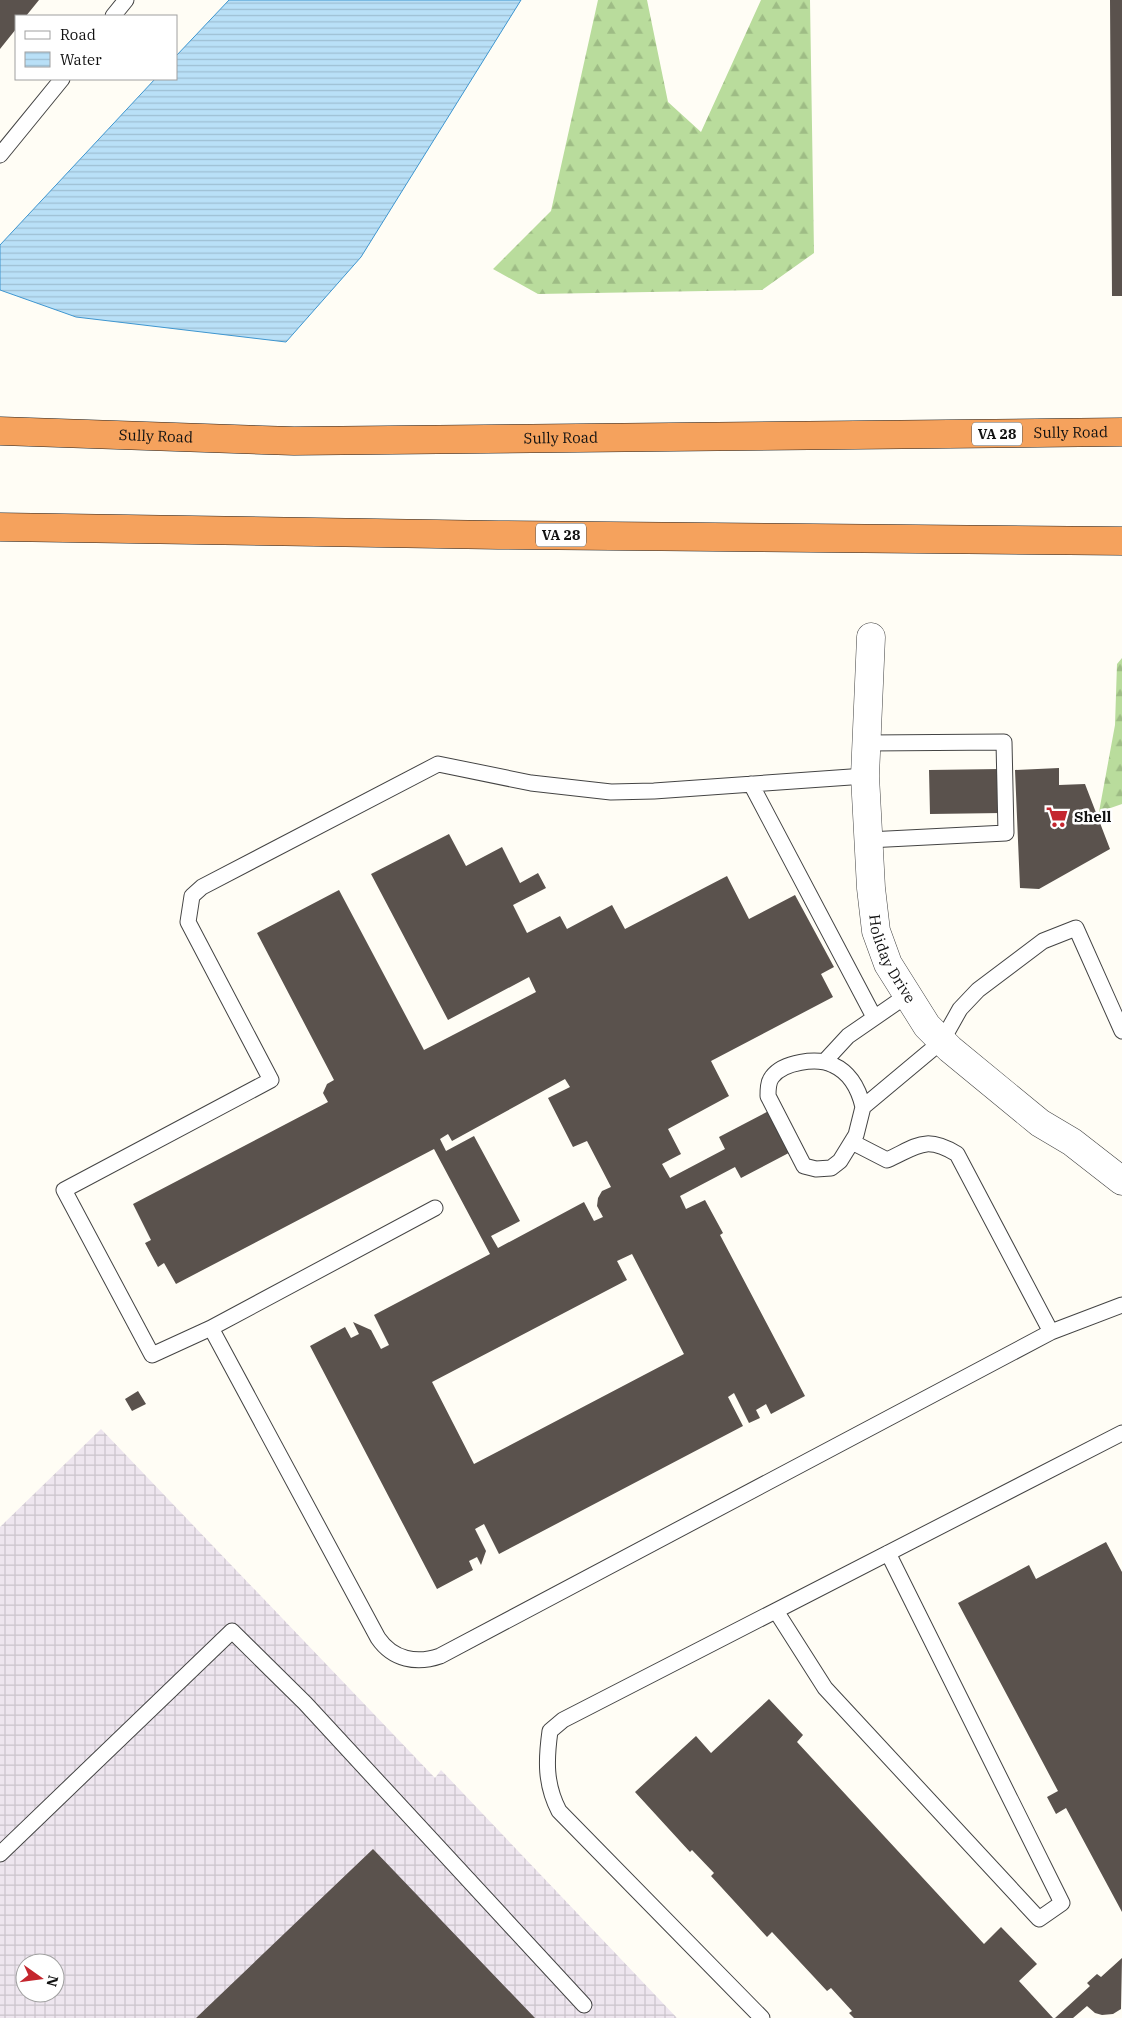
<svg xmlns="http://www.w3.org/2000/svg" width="1122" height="2018" viewBox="0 0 1122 2018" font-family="'IBM Plex Serif',serif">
	<defs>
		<pattern id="industrial-grid" width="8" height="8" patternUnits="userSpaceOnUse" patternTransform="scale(1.25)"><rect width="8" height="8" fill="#eee6ef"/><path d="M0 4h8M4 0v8" fill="none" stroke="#cbc4cc"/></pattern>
		<pattern id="forest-firs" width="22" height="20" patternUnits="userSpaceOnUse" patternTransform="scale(1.25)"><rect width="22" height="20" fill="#b9dc9c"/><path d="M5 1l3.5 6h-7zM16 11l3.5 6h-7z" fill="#9ebc85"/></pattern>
		<pattern id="water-rules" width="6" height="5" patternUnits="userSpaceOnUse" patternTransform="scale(1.25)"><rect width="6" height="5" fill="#b9e0f7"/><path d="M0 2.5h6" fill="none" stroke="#9ebfd3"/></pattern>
	</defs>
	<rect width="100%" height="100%" fill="#fffdf5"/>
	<path fill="url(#industrial-grid)" fill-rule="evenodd" d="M101 1429 435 1778 441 1770 677 2018H0V1527ZM25 1963H55V1993H25Z"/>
	<path fill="url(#forest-firs)" d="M598 0H647L668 102 701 132 761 0H810L814 253 762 290 538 294 493 269 551 211Z
		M1122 658V804L1099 812 1115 725 1117 664Z"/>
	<path fill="url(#water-rules)" stroke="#3f96cf" d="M229 0H521L361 257 286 342 76 317 0 290V245L155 79H176V56Z"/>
	<path fill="#5a524d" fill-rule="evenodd" d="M0 0H39L26 16H16V29L0 49Z
		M1110 0H1122V296H1112Z
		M1059 768V785L1085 784 1110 849 1039 889 1020 888 1015 770Z
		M1001 769 1002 813 930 814 929 770Z
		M449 834 466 866 502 847 520 883 538 873 546 888 513 905 527 933 560 916 567 929 612 905 625 929 727 876 749 919 795 895 834 967 821 974 833 997 711 1061 729 1096 668 1129 681 1154 662 1164 670 1178 725 1149 719 1137 780 1105 802 1146 741 1178 735 1167 680 1196 686 1209 705 1200 723 1233 720 1235 805 1396 771 1414 766 1404 756 1410 760 1418 749 1423 734 1393 728 1397 743 1426 499 1554 484 1524 475 1529 486 1551 481 1565 477 1557 469 1561 473 1570 437 1589 310 1346 345 1327 351 1338 359 1334 353 1322 371 1330 381 1349 389 1345 374 1315 490 1254 434 1149 176 1284 164 1263 158 1267 145 1243 151 1240 133 1204 328 1102 323 1093 327 1084 334 1080 257 933 339 890 424 1050 536 992 529 977 448 1020 371 874ZM565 1079 570 1087 548 1098 573 1147 587 1141 611 1187 602 1191 598 1198 597 1206 603 1217 594 1221 584 1202 498 1248 491 1236 520 1221 474 1136 446 1151 440 1139 448 1134 452 1141ZM632 1254 684 1354 474 1464 432 1382 627 1280 617 1261Z
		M138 1391 146 1404 132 1411 125 1399Z
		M1106 1542 1122 1572V1912L1066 1808 1056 1814 1047 1797 1058 1791 958 1603 1029 1565 1036 1579Z
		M769 1699 803 1735 797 1742 984 1944 1001 1927 1037 1964 1019 1981 1053 2018H854L849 2013 852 2011 831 1988 827 1991 772 1932 767 1937 711 1876 714 1873 692 1850 690 1852 635 1792 696 1736 711 1753Z
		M373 1849 535 2018H196Z
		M1122 1958 1121 2009 1113 2014 1102 2015 1095 2013 1087 2006 1073 2018H1055L1090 1986 1087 1983 1097 1974 1101 1977Z"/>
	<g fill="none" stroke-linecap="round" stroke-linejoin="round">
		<g stroke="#444" stroke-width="17">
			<path id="service" d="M113 16 126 0
				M0 155 62 79
				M868 743 1004 742 1006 833 868 840
				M751 784 874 1017
				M824 1062 848 1036 906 996
				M863 1107C859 1090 851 1073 833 1065 817 1057 783 1062 772 1077 768 1082 768 1090 768 1096L804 1166 816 1169 831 1168 840 1161 856 1135 863 1107 942 1041 960 1009 978 990 1043 941 1076 928 1122 1031
				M435 1208 211 1328 378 1638C393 1660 417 1664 440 1656L1051 1332 957 1154C925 1135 918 1146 887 1160L852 1142
				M211 1328 152 1355 64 1190 271 1080 188 922 192 896 202 887 438 764 531 783 611 792 654 791 865 776
				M1051 1332 1122 1305
				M776 1611 825 1688 1039 1919 1062 1903 888 1553
				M0 1854 232 1631 305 1703 584 2005
				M762 2018 559 1811C545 1784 546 1760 550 1731L563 1720 1122 1433"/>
		</g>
		<g stroke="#444" stroke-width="29">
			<g id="minor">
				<path id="s1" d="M871 637 865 776 871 888 876 931 888 964 927 1026 950 1049 1040 1123 1072 1142 1122 1181"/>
			</g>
		</g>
		<g stroke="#222" stroke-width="29">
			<g id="motorway">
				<path id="s2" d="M0 431 294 441 1122 432"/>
				<path d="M0 527 498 535 1122 541"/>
			</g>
		</g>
		<use href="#service" stroke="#fff" stroke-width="15"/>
		<use href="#minor" stroke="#fff" stroke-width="28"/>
		<use href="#motorway" stroke="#f5a25d" stroke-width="28"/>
	</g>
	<defs>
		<g id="supermarket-bare" transform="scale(1.725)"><path d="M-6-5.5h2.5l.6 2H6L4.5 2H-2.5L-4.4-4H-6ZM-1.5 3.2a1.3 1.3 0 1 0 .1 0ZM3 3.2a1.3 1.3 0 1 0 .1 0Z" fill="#c4262e" stroke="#fff" stroke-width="2.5" paint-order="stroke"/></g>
	</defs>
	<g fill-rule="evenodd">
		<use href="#supermarket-bare" x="1057" y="817"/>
	</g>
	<g text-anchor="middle" stroke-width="5" stroke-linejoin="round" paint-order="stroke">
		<g fill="#fff" stroke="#585858" stroke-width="1">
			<rect x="972" y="422.5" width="50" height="23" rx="4"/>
			<rect x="536" y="523.5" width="50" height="23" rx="4"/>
		</g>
		<g font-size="14" font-weight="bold" fill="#111">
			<text x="997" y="439">VA 28</text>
			<text x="561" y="540">VA 28</text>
		</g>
		<g font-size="15" fill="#111" stroke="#fff">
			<text dy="5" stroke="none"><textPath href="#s2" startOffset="1071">Sully Road</textPath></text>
			<text dy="5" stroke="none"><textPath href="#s2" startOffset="156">Sully Road</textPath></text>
			<text dy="5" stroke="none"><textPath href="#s2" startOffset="561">Sully Road</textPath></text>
			<text dy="5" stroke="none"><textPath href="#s1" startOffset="326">Holiday Drive</textPath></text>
		</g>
		<g font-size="15" font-weight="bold" fill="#111" stroke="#fff" text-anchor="start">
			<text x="1074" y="822">Shell</text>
		</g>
	</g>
	<rect x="15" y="15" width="162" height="65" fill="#ffffff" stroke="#a0a0a0"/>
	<rect x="25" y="31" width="25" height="8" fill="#ffffff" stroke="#a0a0a0"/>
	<text x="60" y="40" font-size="15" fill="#111111">Road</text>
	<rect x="25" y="52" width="25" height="15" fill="url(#water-rules)" stroke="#a0a0a0"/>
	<text x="60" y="65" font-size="15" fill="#111111">Water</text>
	<g transform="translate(40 1978) rotate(104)"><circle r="24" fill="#ffffff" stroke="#a0a0a0"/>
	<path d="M0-4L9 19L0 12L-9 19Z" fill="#c4262e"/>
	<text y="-8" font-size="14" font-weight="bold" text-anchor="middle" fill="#111111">N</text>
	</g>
</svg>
